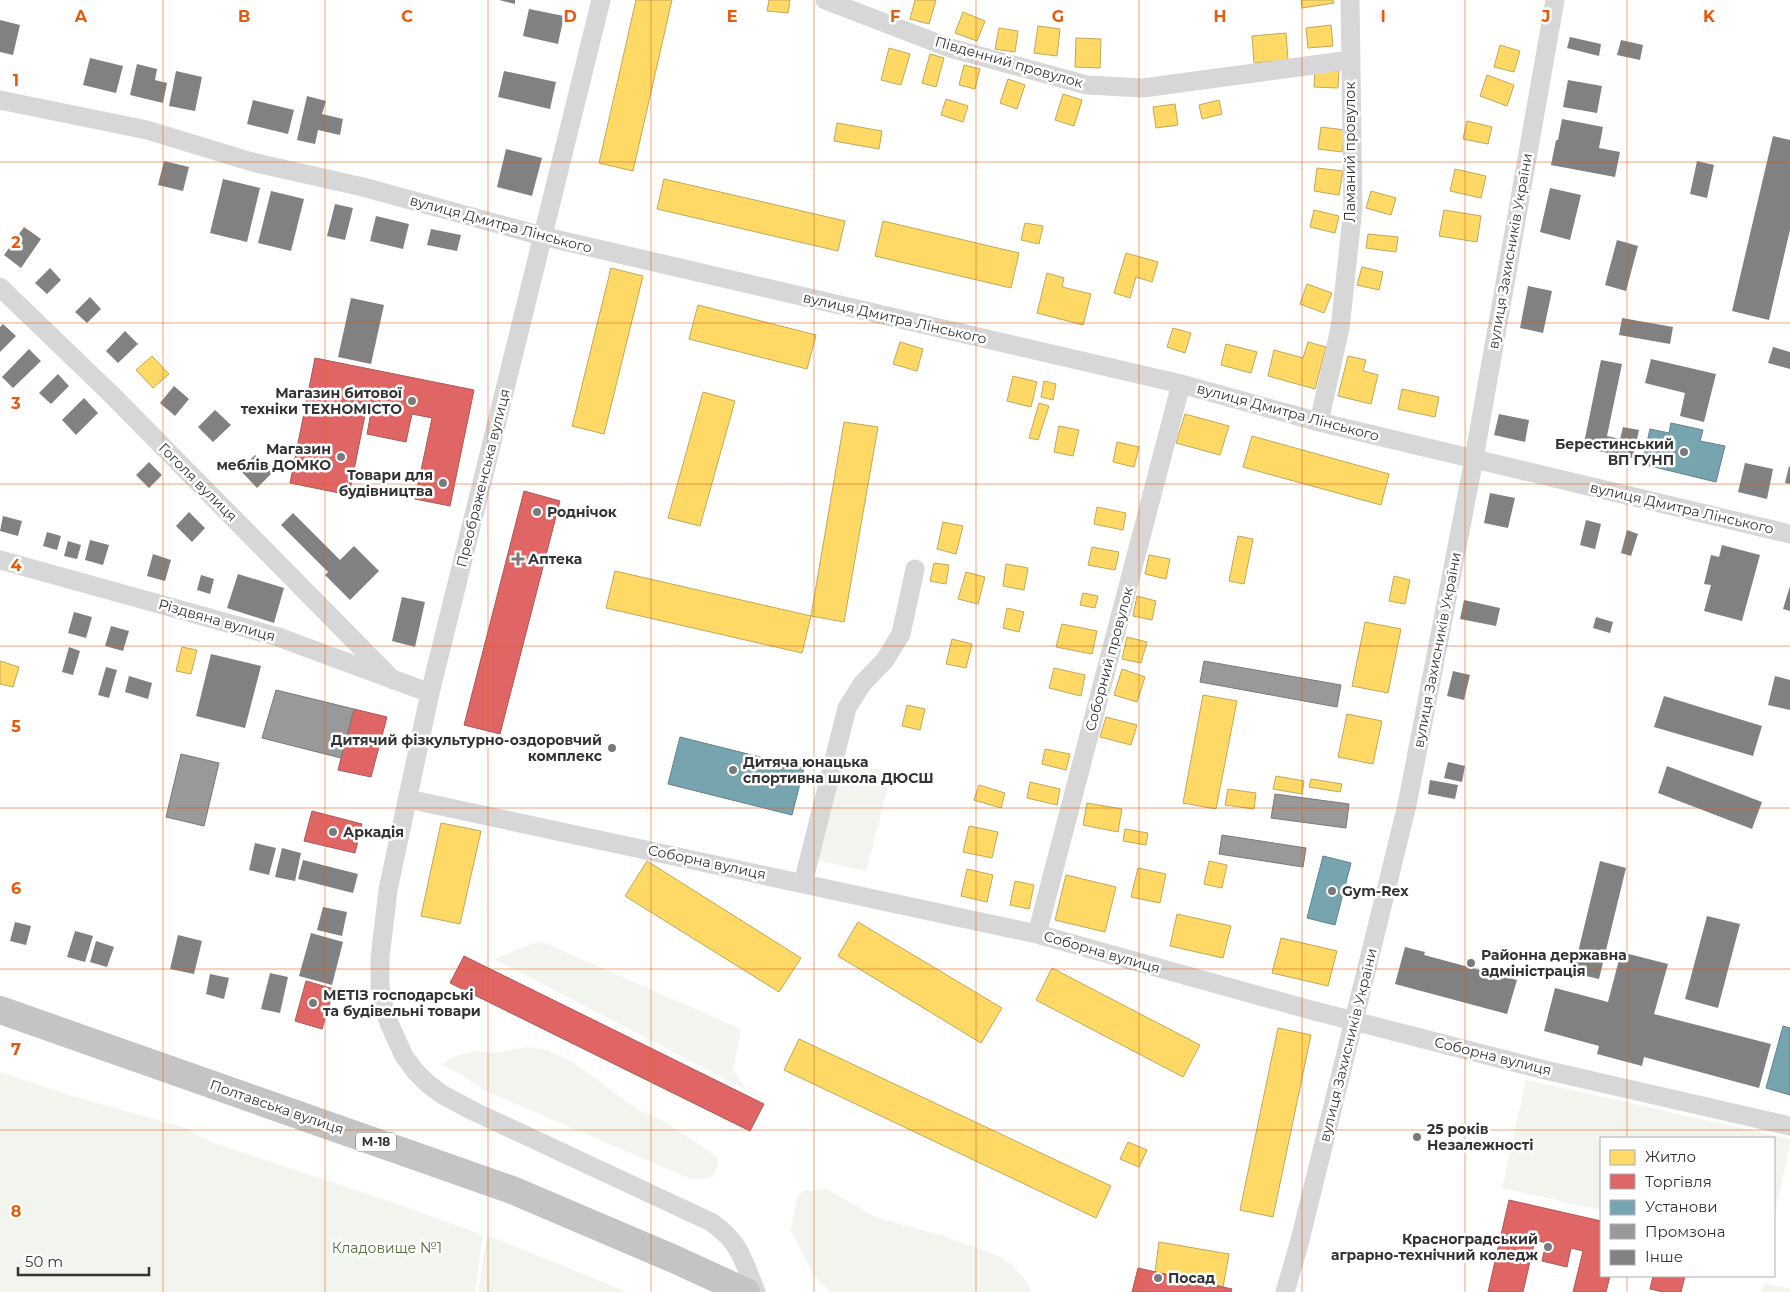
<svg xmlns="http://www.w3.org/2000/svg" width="1790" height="1292" viewBox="0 0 1790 1292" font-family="Montserrat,sans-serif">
	<rect width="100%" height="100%" fill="#fff"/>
	<path fill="#f1f5ed" d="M838 760 892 772 866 871 816 860Z
		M540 941 741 1029 733 1070 747 1090 494 959Z
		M527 1047 548 1050 577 1065 638 1110 660 1119 709 1151 718 1158 717 1169 711 1178 691 1179 488 1092 443 1064 453 1057 475 1051 496 1053Z
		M0 1072 72 1096 186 1128 206 1140 394 1203 483 1235 475 1292H0Z
		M1526 1080 1790 1139V1145L1774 1217V1138H1601V1210L1502 1188Z
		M826 1189 875 1217 943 1236 1001 1257 1012 1265 1027 1282 1031 1292H830L813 1275 791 1231 796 1200 803 1191Z
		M487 1235 627 1292H478Z
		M1764 1283 1790 1289V1292H1762Z"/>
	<path fill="#ffd966" stroke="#c2a757" d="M636 0H672L633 171 599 163Z
		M769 0H790L788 13 767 11Z
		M915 0H936L929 24 910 19Z
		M1301 0H1333L1334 3 1302 8Z
		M963 12 985 21 977 41 955 33Z
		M1331 25 1333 46 1308 48 1306 28Z
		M1038 26 1060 29 1057 56 1034 53Z
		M999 28 1018 31 1015 52 995 49Z
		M1286 33 1288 60 1254 63 1252 36Z
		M1076 38 1101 39 1100 68 1075 67Z
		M1500 45 1520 51 1514 72 1494 67Z
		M889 48 910 54 901 85 881 80Z
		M930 54 944 58 936 87 922 83Z
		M964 65 980 69 975 89 959 85Z
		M1315 70 1339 71 1338 88 1314 87Z
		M1487 75 1514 85 1507 106 1480 96Z
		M1008 79 1025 85 1017 109 1000 103Z
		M1063 94 1082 100 1074 126 1055 120Z
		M946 99 968 106 963 122 941 115Z
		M1219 100 1222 114 1202 119 1199 105Z
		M1175 104 1178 125 1156 128 1153 107Z
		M1467 121 1492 127 1488 144 1463 139Z
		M837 123 882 131 879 149 834 141Z
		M1321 127 1345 130 1342 152 1318 149Z
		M1317 168 1343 171 1339 195 1314 191Z
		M1455 169 1486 176 1481 198 1450 191Z
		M664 179 845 221 838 251 657 209Z
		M1371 191 1396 198 1391 215 1366 208Z
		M1314 210 1339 216 1335 233 1310 227Z
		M1444 210 1481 216 1477 242 1439 236Z
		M883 221 1019 253 1011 288 875 256Z
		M1025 223 1043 226 1039 244 1021 240Z
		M1368 234 1398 237 1396 252 1366 248Z
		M1126 253 1158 262 1152 282 1136 277 1130 298 1114 293Z
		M1362 267 1383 272 1379 290 1357 285Z
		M611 268 643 276 604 434 572 426Z
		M1047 273 1064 278 1062 287 1091 294 1083 325 1037 313Z
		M1307 284 1332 293 1324 313 1300 304Z
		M698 305 816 335 807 369 689 339Z
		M1173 328 1191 333 1185 353 1167 347Z
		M900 342 923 349 917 371 893 364Z
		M1308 342 1326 347 1315 389 1268 376 1274 350 1303 358Z
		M1226 344 1257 352 1251 373 1221 365Z
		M152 356 169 374 153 388 136 370Z
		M1348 356 1366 360 1363 371 1378 375 1371 404 1338 396Z
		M1013 376 1037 382 1031 407 1007 401Z
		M1044 381 1056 384 1053 400 1041 397Z
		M1402 389 1439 397 1435 417 1398 409Z
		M703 392 735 401 700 526 668 518Z
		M1039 403 1049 406 1038 440 1029 438Z
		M1185 414 1229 426 1220 455 1176 443Z
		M844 422 878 427 844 622 811 616Z
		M1059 426 1079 430 1073 456 1054 452Z
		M1252 436 1389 474 1381 505 1243 467Z
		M1117 442 1139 447 1134 467 1113 462Z
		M1097 507 1126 513 1123 530 1094 524Z
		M943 522 963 526 956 554 937 549Z
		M1238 536 1253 539 1244 584 1229 581Z
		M1092 547 1119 552 1115 570 1088 565Z
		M1149 555 1170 559 1166 579 1145 574Z
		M934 563 949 565 946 584 930 581Z
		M1006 564 1028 568 1024 590 1003 586Z
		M615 571 811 616 802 653 606 608Z
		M966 572 985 577 978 604 958 599Z
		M1394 576 1410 580 1405 604 1389 601Z
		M1083 593 1098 596 1095 608 1080 605Z
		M1137 596 1156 601 1152 620 1133 616Z
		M1007 608 1024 612 1019 632 1003 628Z
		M1365 622 1401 629 1388 693 1352 686Z
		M1062 624 1097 631 1092 654 1056 647Z
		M1127 637 1147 642 1141 663 1122 659Z
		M952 639 972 644 966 668 946 664Z
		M182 647 197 650 191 674 176 671Z
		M0 661 19 667 13 687 0 684Z
		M1054 668 1085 675 1081 696 1049 688Z
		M1122 669 1145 677 1137 702 1114 695Z
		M1203 695 1237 701 1216 809 1183 803Z
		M907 705 925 709 920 730 902 726Z
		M1347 714 1382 721 1373 764 1338 757Z
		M1106 717 1137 725 1131 745 1100 737Z
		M1045 749 1070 754 1066 770 1042 764Z
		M1276 776 1304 781 1302 794 1273 789Z
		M1311 779 1342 784 1340 792 1309 787Z
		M1030 782 1060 789 1057 805 1027 798Z
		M979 785 1005 793 1001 808 974 800Z
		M1228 789 1256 793 1254 809 1225 805Z
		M1087 803 1122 809 1118 832 1083 825Z
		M441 823 481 831 460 924 421 916Z
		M969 826 998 832 992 858 963 852Z
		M1125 829 1148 833 1146 845 1123 841Z
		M647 861 801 958 779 992 625 896Z
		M1209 861 1227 865 1222 888 1204 884Z
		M1138 868 1166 874 1160 903 1131 897Z
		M967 869 993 875 987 902 961 896Z
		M1066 875 1116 887 1105 932 1055 920Z
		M1015 881 1034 885 1029 909 1010 905Z
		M1177 914 1231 926 1223 958 1170 946Z
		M858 922 1002 1008 981 1043 838 956Z
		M1281 938 1337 951 1328 986 1272 973Z
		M1052 968 1200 1045 1183 1077 1036 1000Z
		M1278 1028 1311 1035 1273 1217 1240 1210Z
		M799 1039 1111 1186 1096 1218 784 1070Z
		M1128 1142 1147 1150 1139 1167 1120 1159Z
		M1159 1242 1229 1254 1223 1287 1155 1272Z"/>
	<path fill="#e06666" stroke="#ac5757" d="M315 358 474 390 450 506 415 499 432 418 412 414 406 442 367 434 372 407 367 405 349 495 290 483Z
		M524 491 560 501 500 734 464 725Z
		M354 709 387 717 371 777 338 770Z
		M312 811 362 824 355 853 304 841Z
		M464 956 764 1104 750 1131 450 983Z
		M306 981 334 989 322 1029 295 1021Z
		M1509 1200 1601 1221V1276H1610L1606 1292H1573L1583 1251 1571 1248 1567 1267 1542 1261 1546 1243 1535 1240 1523 1292H1488Z
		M1138 1268 1223 1287 1232 1289 1231 1292H1132Z
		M1653 1276H1685L1681 1292H1663L1650 1289Z"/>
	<path fill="#76a5af" stroke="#62838a" d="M1671 423 1703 430 1700 441 1725 446 1716 482 1642 464 1650 429 1669 433Z
		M680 737 804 768 792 815 668 784Z
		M1323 856 1351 863 1335 925 1307 918Z
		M1783 1026 1790 1028V1095L1766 1088Z"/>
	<path fill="#999" stroke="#7a7a7a" d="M1204 661 1341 685 1337 707 1200 682Z
		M276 690 354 709 341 758 262 738Z
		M181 754 219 763 204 826 166 817Z
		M1275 794 1349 804 1346 828 1271 818Z
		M1222 835 1306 848 1303 867 1219 854Z"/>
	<path fill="#818181" d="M499 0H515V4Z
		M529 9 564 16 558 44 523 36Z
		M0 20 20 25 13 55 0 52Z
		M1570 37 1601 44 1599 56 1567 48Z
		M1621 40 1643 45 1640 60 1617 55Z
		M90 58 123 66 116 93 83 85Z
		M137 64 157 69 155 80 167 83 163 103 130 95Z
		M176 71 202 77 195 111 169 106Z
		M504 71 556 82 550 109 498 97Z
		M1568 80 1602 86 1597 113 1563 107Z
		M307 96 326 101 322 114 343 119 340 135 318 130 315 144 297 140Z
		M253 100 294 110 288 134 247 124Z
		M1562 119 1603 127 1599 148 1620 152 1615 177 1551 165 1556 140H1558Z
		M1773 136 1790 140V230L1769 320 1732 311Z
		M506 149 542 158 532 196 497 187Z
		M164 161 189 167 183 191 158 185Z
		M1697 161 1714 165 1707 198 1690 194Z
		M223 179 260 188 247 242 210 233Z
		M1550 188 1581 195 1570 240 1540 232Z
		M271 191 304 199 291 251 258 243Z
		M335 204 353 208 345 240 327 236Z
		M376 216 409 224 403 249 370 241Z
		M24 227 41 239 21 268 4 255Z
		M431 229 461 235 457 251 427 245Z
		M1617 240 1638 246 1626 291 1605 285Z
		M50 268 61 280 47 294 35 283Z
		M1528 286 1552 291 1543 333 1520 328Z
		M90 297 101 309 87 323 75 312Z
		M351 298 384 305 371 364 338 357Z
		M1622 318 1673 327 1670 344 1619 335Z
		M3 324 16 336 0 352V327Z
		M125 331 138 344 118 363 106 351Z
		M1773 347 1790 352V369L1768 363Z
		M29 349 41 361 13 388 2 377Z
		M1651 359 1716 374 1704 422 1680 416 1685 393 1645 383Z
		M1601 360 1622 364 1607 436 1620 439 1623 427 1639 430 1633 458 1583 448Z
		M58 374 69 386 51 404 39 393Z
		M174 386 189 399 175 416 160 403Z
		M84 398 98 413 76 435 62 420Z
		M215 410 231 425 213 442 198 427Z
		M1499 414 1529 420 1525 442 1494 435Z
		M255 455 273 472 257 488 240 470Z
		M149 462 162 475 149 488 136 475Z
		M1745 463 1773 469 1767 499 1738 492Z
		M1789 466 1790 467V484L1785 483Z
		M1490 493 1515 498 1508 528 1484 523Z
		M189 512 205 528 192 542 176 526Z
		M293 513 340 560 354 546 379 571 350 600 325 575 328 572 281 525Z
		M3 516 22 521 18 536 0 531Z
		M1586 520 1601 524 1595 549 1580 545Z
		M1627 530 1638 534 1631 556 1621 553Z
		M47 532 61 536 57 550 43 546Z
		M90 540 109 545 103 565 85 560Z
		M68 541 81 545 77 559 64 556Z
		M1722 545 1760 555 1742 621 1704 611 1711 585 1704 584 1711 555 1719 557Z
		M153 554 171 560 165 581 147 576Z
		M238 574 284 588 274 623 227 608Z
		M201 575 214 579 210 594 197 590Z
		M1790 586V611L1783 609Z
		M402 597 425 602 415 647 392 641Z
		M1464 600 1500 608 1496 626 1460 619Z
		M74 612 92 617 86 638 68 633Z
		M1596 617 1613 622 1610 633 1593 628Z
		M111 626 129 631 123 651 105 646Z
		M69 647 80 651 73 675 62 672Z
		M211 654 261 666 245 728 196 716Z
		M106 667 117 670 109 698 98 695Z
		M1453 671 1470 675 1464 700 1447 696Z
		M129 676 152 683 148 699 125 692Z
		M1775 676 1790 680V710L1768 705Z
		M1664 696 1762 726 1753 756 1654 727Z
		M1448 762 1465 766 1462 782 1444 778Z
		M1667 766 1762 802 1752 829 1658 793Z
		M1430 780 1458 785 1455 799 1428 794Z
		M255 843 276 848 269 875 249 870Z
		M282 848 301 853 295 881 275 877Z
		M303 860 358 874 353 893 298 879Z
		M1600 861 1626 868 1599 979 1573 973Z
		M323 907 347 912 342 936 317 930Z
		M1707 916 1740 924 1718 1008 1685 999Z
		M15 922 31 926 26 945 10 941Z
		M75 931 93 936 85 962 67 957Z
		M311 933 343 942 332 985 299 976Z
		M178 935 202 941 194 974 170 969Z
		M96 941 114 947 107 967 90 962Z
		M1405 947 1425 952 1424 955 1517 980 1507 1014 1395 984Z
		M1621 952 1668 964 1654 1014 1771 1044 1759 1088 1644 1057 1642 1066 1597 1054 1599 1046 1544 1031 1555 988 1608 1002Z
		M270 973 288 977 280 1013 261 1009Z
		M210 974 229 978 224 999 206 994Z"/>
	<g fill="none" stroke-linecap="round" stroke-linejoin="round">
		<path stroke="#d7d7d7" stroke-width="19" d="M601 0 430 693 388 890 380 958V987L384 1007 389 1023 404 1056 415 1071 428 1084 443 1095 473 1111 711 1222C741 1243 743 1260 756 1292
			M825 0 950 48 1087 85 1143 88 1350 60
			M0 100 147 130 252 162 363 187 542 236 1181 384 1319 422 1790 534
			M0 287 112 395 393 680
			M1319 422 1340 328 1353 208 1350 0
			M0 560 278 637 430 693
			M408 799 1037 934 1307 1009 1545 1070 1790 1126
			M803 883 847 708 862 684 885 660 901 634 915 569
			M1037 934 1181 384
			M1285 1292 1299 1244 1407 805 1474 459 1555 0"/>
		<path stroke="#c4c4c4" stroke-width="28" d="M0 1010 512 1190 674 1259 746 1292"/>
	</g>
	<path fill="none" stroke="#e8590c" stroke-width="1" stroke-opacity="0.55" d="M163 0V1292M325 0V1292M488 0V1292M651 0V1292M814 0V1292M976 0V1292M1139 0V1292M1302 0V1292M1465 0V1292M1627 0V1138M0 162H1790M0 323H1790M0 484H1790M0 646H1790M0 808H1790M0 969H1790M0 1130H1790M1627 1276V1292"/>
	<g fill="#7a7a7a" stroke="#fff" stroke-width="2">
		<circle cx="412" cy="401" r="5"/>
		<circle cx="1684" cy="452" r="5"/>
		<circle cx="341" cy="457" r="5"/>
		<circle cx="443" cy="483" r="5"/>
		<circle cx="537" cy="512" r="5"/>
		<path d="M515.5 551.5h5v5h5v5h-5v5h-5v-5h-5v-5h5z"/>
		<circle cx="612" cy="748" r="5"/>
		<circle cx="733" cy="770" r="5"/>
		<circle cx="333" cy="832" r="5"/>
		<circle cx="1332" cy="891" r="5"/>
		<circle cx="1471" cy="963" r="5"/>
		<circle cx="313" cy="1003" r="5"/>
		<circle cx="1417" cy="1137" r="5"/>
		<circle cx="1548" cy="1247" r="5"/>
		<circle cx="1158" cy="1278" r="5"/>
	</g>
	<g text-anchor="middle" stroke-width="5" stroke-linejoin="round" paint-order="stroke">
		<rect fill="#fff" stroke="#707070" stroke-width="1" x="356" y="1132.5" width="40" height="19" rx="4"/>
		<g font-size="12" font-weight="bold" fill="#333">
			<text x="376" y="1146">М-18</text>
		</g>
		<g font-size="14" fill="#333" stroke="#fff">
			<text transform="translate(1009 62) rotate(16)" y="5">Південний провулок</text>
			<text transform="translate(1350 152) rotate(-90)" y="5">Ламаний провулок</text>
			<text transform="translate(501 224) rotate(15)" y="5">вулиця Дмитра Лінського</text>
			<text transform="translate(1510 251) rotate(-80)" y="5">вулиця Захисників України</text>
			<text transform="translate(895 318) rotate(13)" y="5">вулиця Дмитра Лінського</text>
			<text transform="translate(1288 412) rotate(15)" y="5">вулиця Дмитра Лінського</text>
			<text transform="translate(483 478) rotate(-76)" y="5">Преображенська вулиця</text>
			<text transform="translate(198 482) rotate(45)" y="5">Гоголя вулиця</text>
			<text transform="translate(1682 508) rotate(13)" y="5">вулиця Дмитра Лінського</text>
			<text transform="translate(217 620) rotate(16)" y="5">Різдвяна вулиця</text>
			<text transform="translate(1437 650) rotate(-79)" y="5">вулиця Захисників України</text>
			<text transform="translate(1109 659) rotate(-75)" y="5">Соборний провулок</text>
			<text transform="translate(707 862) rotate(12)" y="5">Соборна вулиця</text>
			<text transform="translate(1102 952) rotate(16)" y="5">Соборна вулиця</text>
			<text transform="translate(1348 1045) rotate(-76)" y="5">вулиця Захисників України</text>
			<text transform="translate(1493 1056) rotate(14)" y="5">Соборна вулиця</text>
			<text transform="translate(277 1107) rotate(19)" y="5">Полтавська вулиця</text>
		</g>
		<g font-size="14" font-weight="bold" fill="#333" stroke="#fff" text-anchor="start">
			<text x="402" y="398" text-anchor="end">Магазин битової<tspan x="402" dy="16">техніки ТЕХНОМІСТО</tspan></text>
			<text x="1674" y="449" text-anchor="end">Берестинський<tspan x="1674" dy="16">ВП ГУНП</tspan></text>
			<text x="331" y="454" text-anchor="end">Магазин<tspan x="331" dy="16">меблів ДОМКО</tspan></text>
			<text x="433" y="480" text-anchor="end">Товари для<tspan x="433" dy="16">будівництва</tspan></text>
			<text x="547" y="517">Роднічок</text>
			<text x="528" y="564">Аптека</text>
			<text x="602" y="745" text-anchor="end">Дитячий фізкультурно-оздоровчий<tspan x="602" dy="16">комплекс</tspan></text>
			<text x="743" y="767">Дитяча юнацька<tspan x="743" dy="16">спортивна школа ДЮСШ</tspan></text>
			<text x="343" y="837">Аркадія</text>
			<text x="1342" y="896">Gym-Rex</text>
			<text x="1481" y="960">Районна державна<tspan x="1481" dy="16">адміністрація</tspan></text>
			<text x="323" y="1000">МЕТІЗ господарські<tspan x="323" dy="16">та будівельні товари</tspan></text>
			<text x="1427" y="1134">25 років<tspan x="1427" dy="16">Незалежності</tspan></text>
			<text x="1538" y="1244" text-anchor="end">Красноградський<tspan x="1538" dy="16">аграрно-технічний коледж</tspan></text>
			<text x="1168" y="1283">Посад</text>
		</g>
		<g font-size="14" fill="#56703f" stroke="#fff">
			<text x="387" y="1253">Кладовище №1</text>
		</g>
	</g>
	<g font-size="16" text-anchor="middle" font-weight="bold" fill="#e8590c" stroke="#fff" stroke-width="5" stroke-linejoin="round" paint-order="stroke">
		<text x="81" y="22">A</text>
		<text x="244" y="22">B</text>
		<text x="407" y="22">C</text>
		<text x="570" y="22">D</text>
		<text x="732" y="22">E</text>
		<text x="895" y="22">F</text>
		<text x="1058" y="22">G</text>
		<text x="1220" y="22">H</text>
		<text x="1383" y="22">I</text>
		<text x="1546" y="22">J</text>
		<text x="1709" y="22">K</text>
		<text x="16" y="86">1</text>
		<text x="16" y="248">2</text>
		<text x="16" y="409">3</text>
		<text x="16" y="571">4</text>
		<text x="16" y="732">5</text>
		<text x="16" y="894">6</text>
		<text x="16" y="1055">7</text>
		<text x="16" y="1217">8</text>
	</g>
	<rect x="1600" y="1137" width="175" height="140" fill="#ffffff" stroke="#adadad"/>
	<rect x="1610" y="1150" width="25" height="15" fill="#ffd966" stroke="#adadad"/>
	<text x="1645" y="1162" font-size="15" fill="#333333">Житло</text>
	<rect x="1610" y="1174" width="25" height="15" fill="#e06666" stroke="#adadad"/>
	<text x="1645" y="1187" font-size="15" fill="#333333">Торгівля</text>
	<rect x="1610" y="1200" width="25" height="15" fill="#76a5af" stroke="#adadad"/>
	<text x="1645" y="1212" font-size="15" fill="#333333">Установи</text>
	<rect x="1610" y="1224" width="25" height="15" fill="#999999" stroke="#adadad"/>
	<text x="1645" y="1237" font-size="15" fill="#333333">Промзона</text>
	<rect x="1610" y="1250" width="25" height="15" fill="#818181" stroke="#adadad"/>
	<text x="1645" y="1262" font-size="15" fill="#333333">Інше</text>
	<path d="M18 1267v8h131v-8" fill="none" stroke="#333333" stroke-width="2.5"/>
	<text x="25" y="1267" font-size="15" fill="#333333" stroke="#ffffff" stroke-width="4" paint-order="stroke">50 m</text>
</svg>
